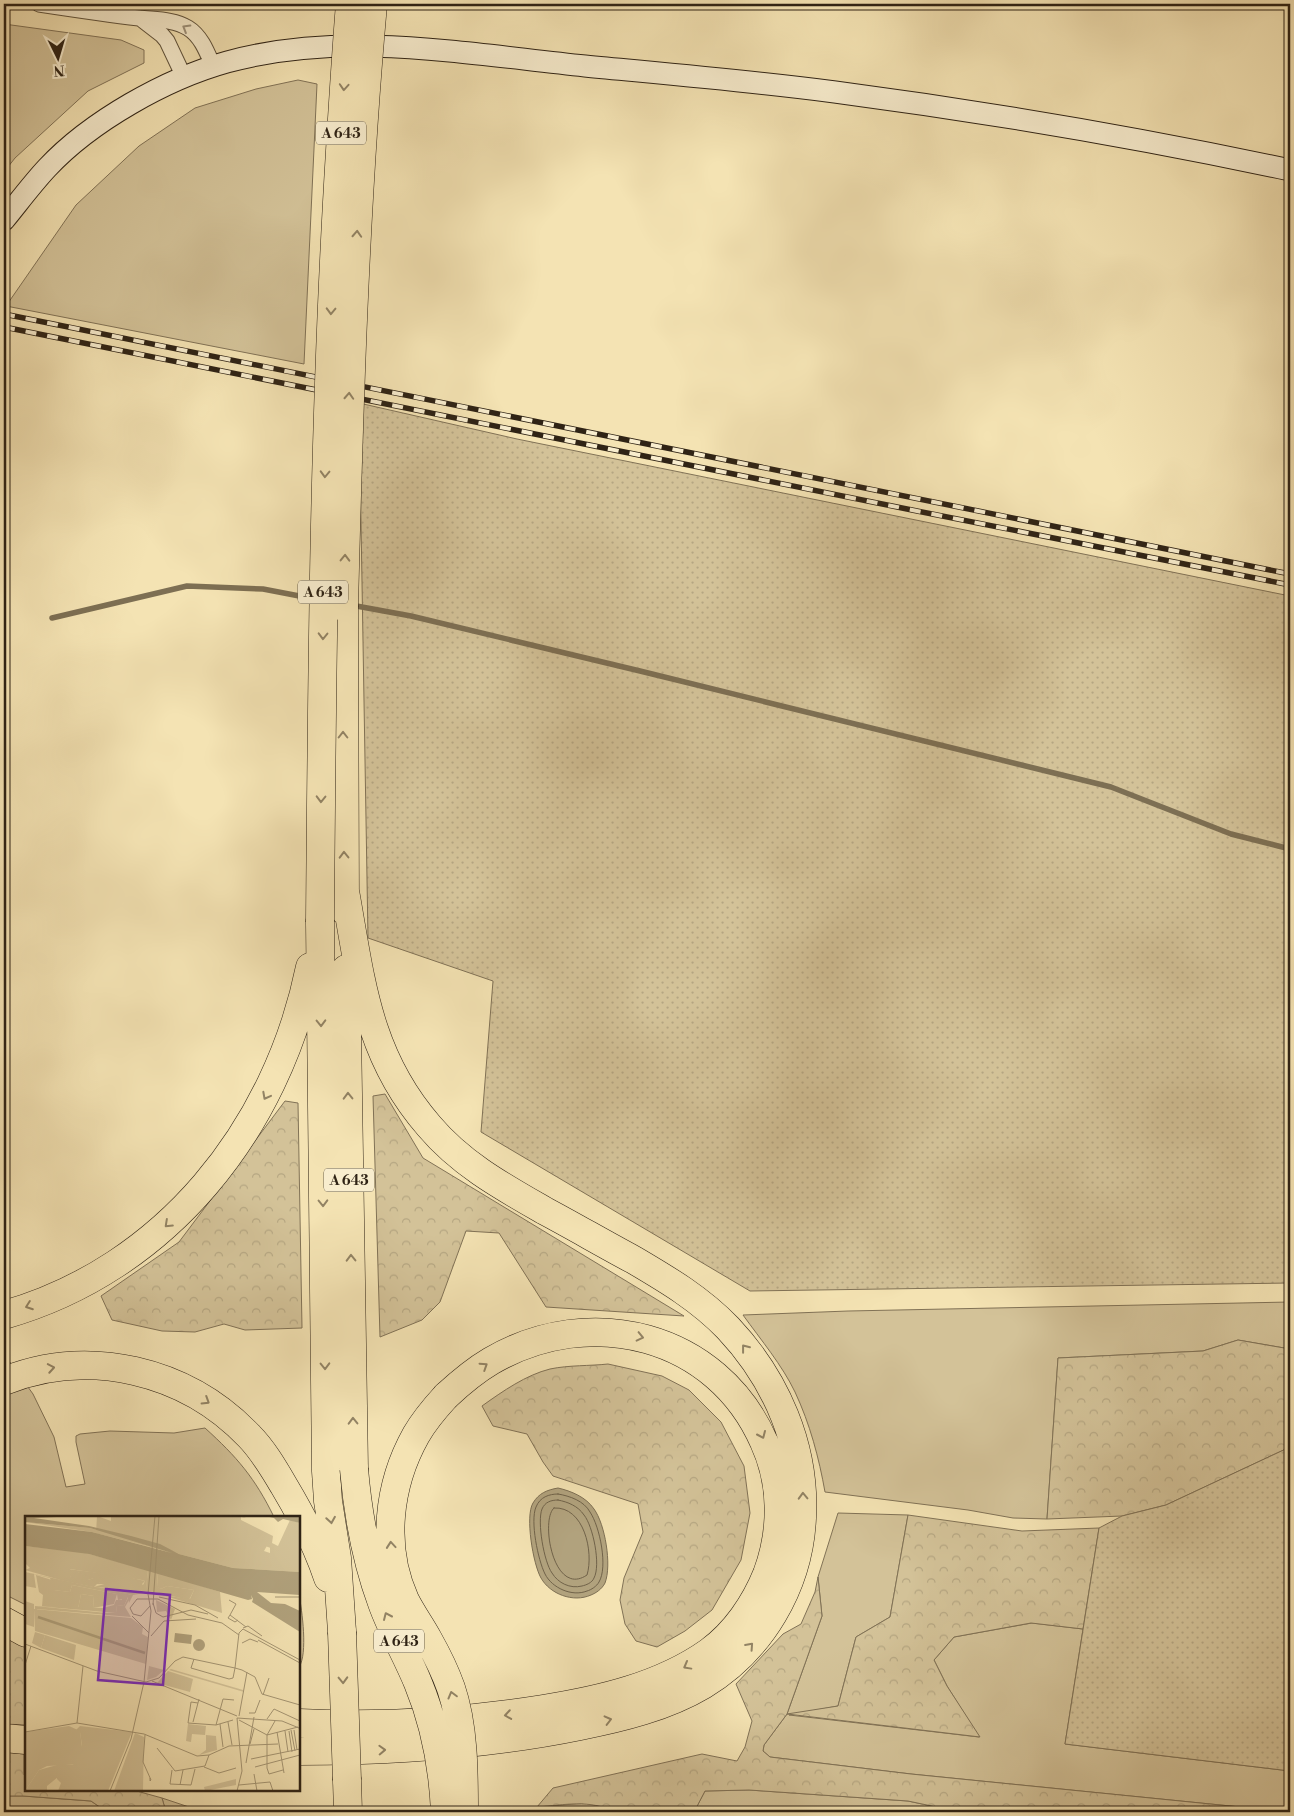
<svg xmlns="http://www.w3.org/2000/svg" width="1294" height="1816" viewBox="0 0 1294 1816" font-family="'Libre Bodoni',serif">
	<defs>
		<pattern id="forest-crowns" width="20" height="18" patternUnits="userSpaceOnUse" patternTransform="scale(1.25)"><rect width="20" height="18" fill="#d3c298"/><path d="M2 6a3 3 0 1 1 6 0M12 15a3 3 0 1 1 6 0" fill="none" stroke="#b5a682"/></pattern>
		<pattern id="garden-dots" width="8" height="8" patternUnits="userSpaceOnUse" patternTransform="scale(1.25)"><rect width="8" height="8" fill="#d3c298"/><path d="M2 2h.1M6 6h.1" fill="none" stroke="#b5a682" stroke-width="1.8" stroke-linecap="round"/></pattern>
	</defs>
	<rect width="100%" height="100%" fill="#f4e3b3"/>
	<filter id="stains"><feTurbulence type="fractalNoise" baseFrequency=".004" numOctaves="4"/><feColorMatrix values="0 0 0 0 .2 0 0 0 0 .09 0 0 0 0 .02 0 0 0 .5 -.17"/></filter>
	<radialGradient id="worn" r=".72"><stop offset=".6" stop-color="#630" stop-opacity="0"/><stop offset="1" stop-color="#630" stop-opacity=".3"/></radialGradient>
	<path fill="#d3c298" stroke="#817256" d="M4 24 121 40 144 50V63L88 91 15 158 4 172Z
		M298 80 317 84 304 364 6 306 76 205 139 146 195 108 256 89Z
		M1290 1302V1349L1238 1340 1203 1351 1058 1358 1047 1519 1013 1518 968 1510 825 1492C819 1458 810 1424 795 1392 782 1365 761 1340 743 1315L848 1311Z
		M4 1354 33 1394 54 1437 66 1487 85 1484 76 1442V1436L80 1434 110 1431 174 1433 205 1428C237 1457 255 1478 274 1517H26V1605L4 1594Z
		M838 1513 908 1515 890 1617 856 1637 838 1706 789 1715 979 1737 947 1686 934 1660 954 1637 1032 1623 1083 1629 1065 1744 1290 1771V1812L911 1774 770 1757 763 1751 764 1745 787 1714 822 1616 818 1577Z
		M299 1595C302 1610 308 1654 299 1667Z
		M749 1790 908 1801 960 1812H694L705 1791Z
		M4 1796H23L91 1801 107 1812H4Z
		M162 1798 204 1812H166Z
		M587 1803 604 1807 615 1812H509L537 1807Z"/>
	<path fill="url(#forest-crowns)" stroke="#817256" d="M385 1094 423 1158 684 1316 546 1307 499 1233 466 1231 440 1302 422 1320 380 1337 373 1096Z
		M285 1101 298 1103 302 1328 245 1330 224 1324 195 1332 162 1331 112 1320 101 1296 179 1242Z
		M1238 1340 1290 1349V1447L1166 1505 1122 1516 1047 1519 1058 1358 1203 1351Z
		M608 1364 662 1376 689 1390 721 1422 744 1466 750 1513 741 1560 712 1610 685 1631 657 1647 636 1641 625 1624 620 1600 624 1578 643 1532 638 1504 553 1476 543 1462 527 1434 493 1426 482 1406C503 1391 526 1375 550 1369 569 1365 590 1366 608 1364Z
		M908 1515 1022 1531 1099 1528 1083 1629 1031 1623 954 1637 934 1660 947 1686 980 1737 787 1714 764 1745 763 1751 770 1757 911 1774 1290 1812H960L908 1801 749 1790 705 1791 694 1812H615C589 1799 565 1805 537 1807L553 1788 702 1754 737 1761 745 1747 752 1721 736 1684 783 1634 801 1624 815 1592 818 1577 822 1616 787 1714 838 1706 856 1637 890 1617Z
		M4 1635 26 1646V1725L4 1724Z
		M4 1752 24 1754V1775H26V1790H133L162 1798 166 1812H107L91 1801 23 1796H4Z"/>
	<path fill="url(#garden-dots)" stroke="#817256" d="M359 403 517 439 1290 596V1283L750 1291 481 1132 493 981 368 938Z
		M1290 1447V1771L1065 1744 1099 1528 1122 1516 1166 1505Z"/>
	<path fill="#b1a27d" stroke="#7d6f53" d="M558 1488C571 1491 586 1497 594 1509 605 1524 612 1565 605 1583 602 1589 596 1593 591 1595 573 1603 550 1594 541 1578 533 1564 525 1516 533 1503 539 1493 547 1490 558 1488Z"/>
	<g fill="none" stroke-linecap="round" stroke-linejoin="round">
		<path stroke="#706249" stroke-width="1" d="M558 1494C570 1496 584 1501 590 1512 600 1527 608 1567 599 1582 597 1586 591 1590 587 1591 572 1597 552 1588 545 1574 538 1560 530 1521 536 1507 540 1497 549 1494 558 1494Z
			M558 1500C568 1502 578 1506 584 1515 593 1526 601 1565 594 1578 592 1583 586 1585 582 1586 570 1589 558 1583 552 1573 544 1562 537 1522 542 1509 545 1502 551 1500 558 1500Z
			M554 1508C584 1506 594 1552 587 1575 553 1598 540 1519 554 1508Z"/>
		<path stroke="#7d6f53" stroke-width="5.5" d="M351 605 411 616 640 671 1111 787 1231 834 1290 849
			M52 618 187 586 263 589 315 599"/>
		<g stroke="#60533c" stroke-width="17">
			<path id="street" d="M39 4C72 9 105 14 139 18 155 20 173 19 188 28 201 36 207 52 213 66
				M140 18 162 35 167 41 184 77"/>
		</g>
		<g stroke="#2f2315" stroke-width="23">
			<path id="secondary" d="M4 220C18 203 32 184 47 168 91 121 166 79 227 62 343 30 467 54 585 66 668 74 751 81 835 92 987 112 1140 138 1290 170"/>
		</g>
		<g stroke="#2f2315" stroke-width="29">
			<path id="highway" d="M344 607 345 911
				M320 922 326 1471 328 1501 337 1558 342 1632
				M346 969 354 1469
				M4 1315C166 1269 277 1129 310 967
				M4 1381C89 1347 186 1370 249 1436 263 1450 274 1469 284 1486 302 1516 317 1545 328 1578
				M4 1621 26 1633
				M299 1723C382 1727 461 1722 543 1709 600 1700 661 1686 709 1652 735 1633 755 1604 767 1574 783 1531 783 1483 764 1442 717 1334 590 1303 491 1361 474 1371 460 1383 446 1396
				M4 1738 26 1740
				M299 1751C393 1751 487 1745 580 1726 621 1718 666 1707 703 1685 761 1650 799 1586 802 1518 806 1447 776 1379 728 1328 700 1299 668 1280 634 1260 604 1244 575 1227 545 1211 503 1187 461 1164 429 1126 367 1055 361 980 345 891
				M347 1780 348 1812"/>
		</g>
		<use href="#street" stroke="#f8edce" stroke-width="15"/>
		<use href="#secondary" stroke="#f8edce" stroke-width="21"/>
		<use href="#highway" stroke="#f4e3b3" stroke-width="28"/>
		<g stroke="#2f2315" stroke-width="5.5">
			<path id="rail" d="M4 314 1290 574
				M4 327 907 509 1290 585"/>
		</g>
		<use href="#rail" stroke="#f8edce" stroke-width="4" stroke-dasharray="11" stroke-linecap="butt"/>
		<g stroke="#2f2315" stroke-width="29" stroke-linecap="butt">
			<path id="highway-bridge" d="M344 607C349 406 355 204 373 4
				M320 922C322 665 324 408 340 151 343 102 346 53 350 4
				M446 1396C435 1408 424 1421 416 1435 388 1485 381 1547 405 1600 412 1614 421 1626 428 1639 437 1655 445 1671 451 1688 464 1726 464 1772 464 1812
				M354 1469C358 1515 366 1560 382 1603 392 1631 407 1656 418 1683 435 1724 443 1767 445 1812
				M342 1632 347 1780"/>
		</g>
		<use href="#highway-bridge" stroke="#f4e3b3" stroke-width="28"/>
	</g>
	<defs><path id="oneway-chevron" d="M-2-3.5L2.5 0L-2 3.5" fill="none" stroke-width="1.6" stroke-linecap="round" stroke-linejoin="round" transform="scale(1.25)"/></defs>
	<use stroke="#9e927b" href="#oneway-chevron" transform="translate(186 28) rotate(-149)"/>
	<g stroke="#928364">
		<use href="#oneway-chevron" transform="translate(344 87) rotate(94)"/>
		<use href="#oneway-chevron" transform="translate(357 234) rotate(-87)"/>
		<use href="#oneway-chevron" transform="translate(331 311) rotate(92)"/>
		<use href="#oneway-chevron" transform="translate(349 396) rotate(-87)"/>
		<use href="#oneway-chevron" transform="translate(325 474) rotate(92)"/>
		<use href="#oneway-chevron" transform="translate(345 558) rotate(-89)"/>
		<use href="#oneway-chevron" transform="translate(323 636) rotate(91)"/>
		<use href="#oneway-chevron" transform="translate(343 735) rotate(-90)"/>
		<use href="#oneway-chevron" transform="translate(321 799) rotate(91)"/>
		<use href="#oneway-chevron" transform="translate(344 855) rotate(-91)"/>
		<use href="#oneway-chevron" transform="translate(321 1023) rotate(89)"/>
		<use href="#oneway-chevron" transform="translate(266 1096) rotate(118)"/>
		<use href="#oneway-chevron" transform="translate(348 1096) rotate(-91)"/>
		<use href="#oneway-chevron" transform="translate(323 1203) rotate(89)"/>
		<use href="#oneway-chevron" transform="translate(168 1224) rotate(137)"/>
		<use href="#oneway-chevron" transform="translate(351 1258) rotate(-91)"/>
		<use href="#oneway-chevron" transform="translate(29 1306) rotate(160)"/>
		<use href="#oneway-chevron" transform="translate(640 1337) rotate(13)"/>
		<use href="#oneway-chevron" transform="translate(745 1348) rotate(-128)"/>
		<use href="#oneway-chevron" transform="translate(325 1366) rotate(89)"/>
		<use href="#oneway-chevron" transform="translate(484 1366) rotate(-33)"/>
		<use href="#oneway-chevron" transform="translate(51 1368) rotate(-10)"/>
		<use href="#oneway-chevron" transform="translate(206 1401) rotate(32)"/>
		<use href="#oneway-chevron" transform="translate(353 1421) rotate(-91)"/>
		<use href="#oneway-chevron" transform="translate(762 1435) rotate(66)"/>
		<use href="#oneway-chevron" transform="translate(803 1496) rotate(-92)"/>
		<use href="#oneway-chevron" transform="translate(331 1520) rotate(81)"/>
		<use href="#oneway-chevron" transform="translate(391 1545) rotate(-95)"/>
		<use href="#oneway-chevron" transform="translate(387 1616) rotate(-114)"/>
		<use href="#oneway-chevron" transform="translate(750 1646) rotate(-48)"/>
		<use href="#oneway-chevron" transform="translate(687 1666) rotate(151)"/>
		<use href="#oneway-chevron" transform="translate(343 1680) rotate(88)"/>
		<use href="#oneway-chevron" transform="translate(452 1695) rotate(-105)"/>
		<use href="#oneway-chevron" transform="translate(508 1715) rotate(171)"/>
		<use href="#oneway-chevron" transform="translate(608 1720) rotate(-14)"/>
		<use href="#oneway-chevron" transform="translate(382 1750) rotate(-2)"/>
	</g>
	<g text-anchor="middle" stroke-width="4" stroke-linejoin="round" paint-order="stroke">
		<g fill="#f8edce" stroke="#6b604c" stroke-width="1">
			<rect x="316" y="121.5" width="50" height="23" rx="4"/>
			<rect x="298" y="580.5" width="50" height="23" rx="4"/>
			<rect x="324" y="1168.5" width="50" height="23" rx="4"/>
			<rect x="374" y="1629.5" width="50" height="23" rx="4"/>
		</g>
		<g font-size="14" font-weight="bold" fill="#2f2315">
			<text x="341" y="138">A 643</text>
			<text x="323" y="597">A 643</text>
			<text x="349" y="1185">A 643</text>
			<text x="399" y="1646">A 643</text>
		</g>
	</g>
	<g transform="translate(25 1516)">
		<rect width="275" height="275" fill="#f4e3b3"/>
		<path d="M72 0 86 5V0H214L213 3 247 21 239 35 245 37V29L254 33 275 53 195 46 71 17ZM43 53 99 60 120 65 117 68 121 72 123 54 133 56 132 70 136 73 142 70 169 74 164 84 130 76 71 71 107 79 100 91 106 101 12 93 10 101V90L82 97H91L92 89 99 90 104 80 97 79 98 83 93 84 92 78 47 69 45 76 28 74 25 62 0 56 69 71 83 67H75L69 62 63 64 53 56 52 62H46ZM56 78 69 80 68 92 53 93ZM131 84 150 93 146 104 141 95 132 96ZM10 116 20 119 16 132 7 127ZM124 150 139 154 131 161 122 164ZM146 153 218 174 219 176 144 154ZM143 155 168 163 165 176 132 167ZM163 208 181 210 180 219 167 218 166 226 161 225ZM55 210 107 216 83 275H33L36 267 32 263V249H48L57 229 55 216 51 214ZM110 217 119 221 118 275H89ZM181 219 191 220 192 234 174 239 181 234ZM211 263V269L180 275 179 271Z" fill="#d3c298"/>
		<path d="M126 0 123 19 102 7 115 4ZM217 0 221 2 216 1V4L248 20 247 27 253 30 265 4 275 7V56L208 52 154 38 136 29 138 1ZM229 26 254 35 249 50 195 44 170 37 201 42H235L223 38ZM0 6 65 12 149 37 67 16ZM0 30 57 36 123 54 121 73 117 71 120 65 117 64 45 53 46 62H52L48 58 53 56 63 60V64L71 61 75 67 81 61V65L87 68H72L69 71 119 77 108 79 104 87 103 81 99 90 92 89 91 97 12 90 78 92 89 89 91 84H97L96 79H107L39 65 0 54 5 52 0 47ZM133 56 195 76 197 97 137 79 165 83 169 74 142 70 136 73 132 71ZM32 249 33 261 22 270V275H0L14 254Z" fill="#d3c298" fill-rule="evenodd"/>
		<path d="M44 210 55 215 59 248 22 250 14 254 0 275V216Z" fill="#d3c298"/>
		<path d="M0 56 9 58 11 72 0 70ZM11 59 30 65 29 74 45 76 47 69 92 78 89 88 68 92 69 80 56 78 53 93 17 90 18 79 14 76ZM0 85 9 88V111L0 108ZM9 93 106 102 118 111 117 118 123 121 121 148 10 115ZM20 119 51 129 49 144 16 132Z" fill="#d3c298"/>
		<path d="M54 0 9 2 64 10 106 20 135 28 154 38 208 52 275 56V79L232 76 246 87 260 88 275 95V116L227 86 228 83 226 79 227 83 223 84 64 38 0 30V8L67 16 147 37 65 12 0 6V1ZM240 0H275V7L258 3 253 6 249 2ZM150 117 167 119 166 128 149 126ZM168 129a6 6 0 1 1 12 0a6 6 0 1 1-12 0Z" fill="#b1a27d"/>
		<path fill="none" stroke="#b1a27d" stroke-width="2.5" d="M13 101 120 137"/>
		<path fill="none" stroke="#a59674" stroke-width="1" d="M134 81 170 89 193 102M250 81H275M204 84 211 88 205 99M128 87 131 97 138 101 166 94 183 98M128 89 134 0M125 90 116 100 108 98 105 92 112 83H133L163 99 197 107 214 119M205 99 221 111M205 99 203 102 210 106 213 104M107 100 124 117M218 112 223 110 237 120M126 120 139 105 171 103M233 124 275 147M217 127 225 123 233 126M0 128 72 155 121 166 134 162 150 145 158 141 210 152 214 117 218 113 275 144M169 143 166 152 204 163 208 162 210 152 217 154 230 161 237 178 275 189M0 149 6 130M127 165 212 200M238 179 244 162M173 187 166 186 163 207 191 209 208 204M224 197H230L235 184M214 200 222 156M212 202 257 205 274 212M242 203 249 193 275 205M214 204 242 219 273 211M250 205 242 219V252L244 258 258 254M168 206 174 183M203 206 207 229M52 207 119 218 172 240 184 239 204 230 253 228M52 207 58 150M195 208 198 231M191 209 198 183 209 184M266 214 270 235M269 214 272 234M260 215 263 236M264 215 267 236M0 216 52 207M252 216 259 257M120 219 118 246 126 264 125 265V262M225 228 229 213M132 232 150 255 180 250 184 239M226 243 275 233M221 247 229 201M179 251 194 257 211 252M230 251 275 239M147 254 145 268 166 269 170 253M229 258 232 275M155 269 158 254M214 269 245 266 248 275M85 275 106 223 119 166 126 95 123 78 130 0M212 275 217 255 212 202"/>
		<path fill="#7b2cbf" fill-opacity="0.15" stroke="#7b2cbf" stroke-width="2.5" d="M81 73 145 79 138 169 73 164Z"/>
		<rect width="275" height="275" fill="none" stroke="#2f2315" stroke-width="2.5"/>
	</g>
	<rect width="1294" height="1816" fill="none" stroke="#f4e3b3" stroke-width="20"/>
	<rect x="5" y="5" width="1284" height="1806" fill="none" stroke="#2f2315" stroke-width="2.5"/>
	<rect x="10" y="10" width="1274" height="1796" fill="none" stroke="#2f2315"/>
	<g transform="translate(58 58) rotate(175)" stroke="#f8edce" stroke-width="4" paint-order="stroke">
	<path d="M0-4L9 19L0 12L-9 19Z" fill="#2f2315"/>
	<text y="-8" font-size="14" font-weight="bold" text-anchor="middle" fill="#2f2315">N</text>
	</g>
	<rect width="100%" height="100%" filter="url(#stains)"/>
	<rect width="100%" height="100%" fill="url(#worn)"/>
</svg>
